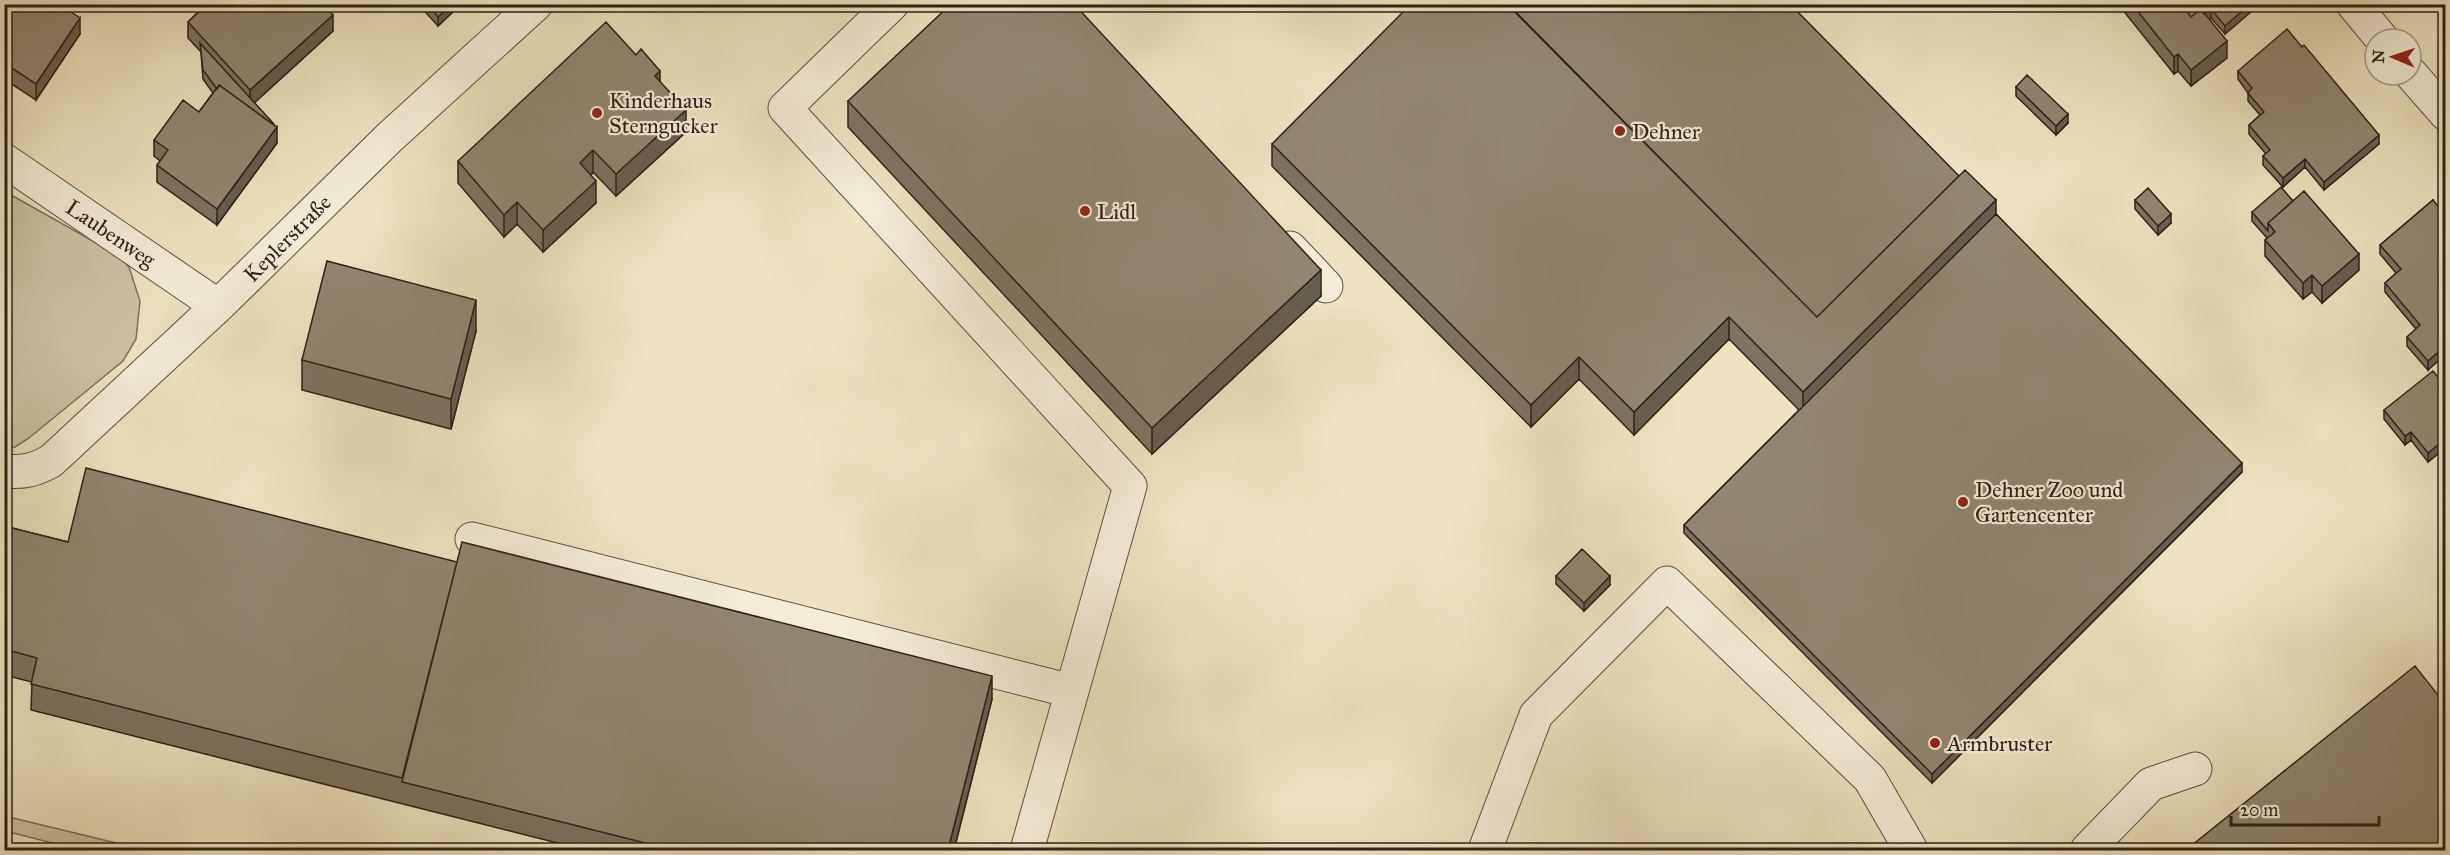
<svg xmlns="http://www.w3.org/2000/svg" width="2450" height="855" viewBox="0 0 2450 855" font-family="'IM FELL Great Primer',serif">
	<rect width="100%" height="100%" fill="#ede3c0"/>
	<filter id="stains"><feTurbulence type="fractalNoise" baseFrequency=".00333" numOctaves="4"/><feColorMatrix values="0 0 0 0 .2 0 0 0 0 .09 0 0 0 0 .02 0 0 0 .5 -.17"/></filter>
	<radialGradient id="worn" r=".72"><stop offset=".6" stop-color="#630" stop-opacity="0"/><stop offset="1" stop-color="#630" stop-opacity=".3"/></radialGradient>
	<path fill="#ccc2a3" stroke="#7c725d" stroke-width="1.5" d="M4 191 118 255 129 267 140 301 136 339 123 361 29 438 15 447 5 449Z
		M4 816H5L145 850H80L5 831Z"/>
	<g fill="none" stroke-linecap="round" stroke-linejoin="round">
		<g stroke="#5d5241" stroke-width="35">
			<path id="minor" d="M892 4 785 108 1130 486 1027 850
				M2353 4 2382 39
				M2411 74 2446 114
				M4 160 218 306
				M1290 248 1326 286
				M4 471C23 473 35 470 51 461L218 306 390 137 536 4
				M472 539 1071 691
				M1485 850 1536 715 1667 583 1870 779 1911 850
				M2087 850 2151 784 2195 769"/>
		</g>
		<use href="#minor" stroke="#f3edd6" stroke-width="33"/>
	</g>
	<path fill="#7d735f" stroke="#2d2217" stroke-width="1.5" d="M197 4H324L333 31 254 103 277 143 217 225 157 182V165L160 161 154 156V140L199 112 213 93 203 79 201 52 188 38V22L201 9Z
		M418 4H456V9L438 26Z
		M2122 4H2252V11L2225 34 2211 18 2209 19 2227 58 2191 86 2178 71 2174 74 2122 9Z
		M4 6 80 34 36 100 4 79Z
		M2238 71 2379 144 2324 190 2305 167 2283 187 2263 165V156L2266 154 2249 134V125L2260 115 2248 101V93L2238 79Z
		M660 81 686 132 616 196 593 172 591 175 596 203 543 252 517 224 504 237 458 183V161Z
		M2016 87 2068 123 2056 135 2016 96Z
		M848 101 1321 296 1152 454 848 127Z
		M1272 144 1996 214 2242 472 1932 783 1684 533V525L1799 410 1729 339 1634 435 1579 379 1531 427 1272 166Z
		M2135 200 2171 223 2158 235 2135 209Z
		M2433 200 2428 370 2407 346V337L2416 329 2385 292V283L2396 273 2380 254V245Z
		M2293 201 2359 270 2322 303 2312 292 2303 299 2265 256V240L2267 238 2252 221V212Z
		M476 331 451 429 302 390V360Z
		M2445 386V448L2428 462 2411 440 2405 445 2384 419V410Z
		M4 526 68 542 992 699 954 850H585L31 710 32 682 4 675Z
		M1556 576 1610 585 1584 611 1556 584Z"/>
	<path fill="#665e4e" stroke="#2d2217" stroke-width="1.5" d="M452 4H456V9L438 26V17Z
		M2250 4H2252V11L2225 34V26Z
		M2211 9V18L2191 33V24Z
		M333 15V31L250 107V90Z
		M80 18V34L36 100V84Z
		M2227 41V58L2191 86V70Z
		M2178 54V71L2174 74V57Z
		M660 71V94L655 76Z
		M686 110V132L616 196V174Z
		M2068 114V123L2056 135V126Z
		M277 127V143L217 225V209Z
		M2379 135V144L2324 190V182Z
		M593 150V172L580 185V163Z
		M2305 159V167L2283 187V178Z
		M596 181V203L543 252V230Z
		M1996 200V222L1803 414V392Z
		M517 202V224L504 237V215Z
		M2171 214V223L2158 235V226Z
		M2359 254V270L2322 303V286Z
		M1321 270V296L1152 454V428Z
		M2312 275V292L2303 299V283Z
		M476 300V331L451 429V399Z
		M1729 317V339L1634 435V412Z
		M2445 346V355L2428 370V361Z
		M1579 357V379L1531 427V405Z
		M2411 432V440L2405 445V436Z
		M2445 439V448L2428 462V453Z
		M2242 463V472L1932 783V774Z
		M1610 576V585L1584 611V603Z
		M992 676V699L954 850H948Z"/>
	<path fill="#91866f" stroke="#2d2217" stroke-width="1.5" d="M6 4H59L80 18 36 84 4 63V6Z
		M207 4H324L333 15 250 90 188 22Z
		M427 4H452L438 17Z
		M951 4H1074L1321 270 1152 428 848 101Z
		M1411 4H1507L1817 317 1965 170 1996 200 1803 392 1729 317 1634 412 1579 357 1531 405 1272 144Z
		M1508 4H1790L1959 176 1817 317Z
		M2132 4H2181L2191 17 2201 9 2227 41 2191 70 2178 54 2174 57Z
		M2181 4H2250L2225 26 2211 9 2204 14 2201 9 2191 17Z
		M606 22 636 55 641 49 660 71 655 76 686 110 616 174 593 150 580 163 596 181 543 230 517 202 504 215 458 161Z
		M2287 29 2302 47 2304 45 2379 135 2324 182 2305 159 2283 178 2263 156 2270 150 2249 125 2264 112 2248 93 2252 88 2238 71Z
		M200 43 274 124V125L219 85 217 89 203 70Z
		M2027 75 2068 114 2056 126 2016 87Z
		M219 85 277 127 217 209 157 165 168 150 154 140 183 100 199 112Z
		M2281 187 2293 201 2268 223V231L2252 212Z
		M2148 188 2171 214 2158 226 2135 200Z
		M2304 191 2359 254 2322 286 2312 275 2303 283 2265 240 2275 232 2268 223Z
		M2433 200 2445 215V346L2428 361 2407 337 2420 325 2385 283 2401 269 2380 245Z
		M1996 214 2242 463 1932 774 1684 525Z
		M327 261 476 300 451 399 302 360Z
		M2433 371 2445 386V439L2428 453 2411 432 2405 436 2384 410Z
		M86 468 457 562 402 778 31 684 37 658 4 649V526L68 542Z
		M462 542 992 676 948 850H673L402 782Z
		M1582 549 1610 576 1584 603 1556 576Z
		M2415 666 2445 704V850H2186Z"/>
	<g fill="#8f2418" stroke="#f3edd6" stroke-width="2">
		<circle cx="597" cy="113" r="6"/>
		<circle cx="1620" cy="131" r="6"/>
		<circle cx="1085" cy="211" r="6"/>
		<circle cx="1963" cy="502" r="6"/>
		<circle cx="1935" cy="743" r="6"/>
	</g>
	<g text-anchor="middle" stroke-width="4.5" stroke-linejoin="round" paint-order="stroke">
		<g font-size="22" fill="#2d2217" stroke="#f3edd6" text-anchor="start">
			<text x="609" y="108">Kinderhaus<tspan x="609" dy="25">Sterngucker</tspan></text>
			<text x="1632" y="139">Dehner</text>
			<text x="1097" y="219">Lidl</text>
			<text x="1975" y="497">Dehner Zoo und<tspan x="1975" dy="25">Gartencenter</tspan></text>
			<text x="1947" y="751">Armbruster</text>
		</g>
		<g font-size="22" fill="#2d2217" stroke="#f3edd6">
			<text transform="translate(111 233) rotate(34)" y="8">Laubenweg</text>
			<text transform="translate(287 238) rotate(-45)" y="8">Keplerstraße</text>
		</g>
	</g>
	<rect width="2450" height="855" fill="none" stroke="#ede3c0" stroke-width="24"/>
	<rect x="6" y="6" width="2438" height="843" fill="none" stroke="#2d2217" stroke-width="3"/>
	<rect x="12" y="12" width="2426" height="831" fill="none" stroke="#2d2217" stroke-width="1.5"/>
	<g transform="translate(2393 57) rotate(272)"><circle r="28" fill="#f3edd6" stroke="#a49c8a" stroke-width="1.5"/>
	<path d="M0-4.5L10 22L0 15L-10 22Z" fill="#8f2418"/>
	<text y="-9" font-size="16" font-weight="bold" text-anchor="middle" fill="#2d2217">N</text>
	</g>
	<path d="M2231 816v9h148v-9" fill="none" stroke="#2d2217" stroke-width="3"/>
	<text x="2240" y="816" font-size="18" fill="#2d2217" stroke="#f3edd6" stroke-width="4.5" paint-order="stroke">20 m</text>
	<rect width="100%" height="100%" filter="url(#stains)"/>
	<rect width="100%" height="100%" fill="url(#worn)"/>
</svg>
